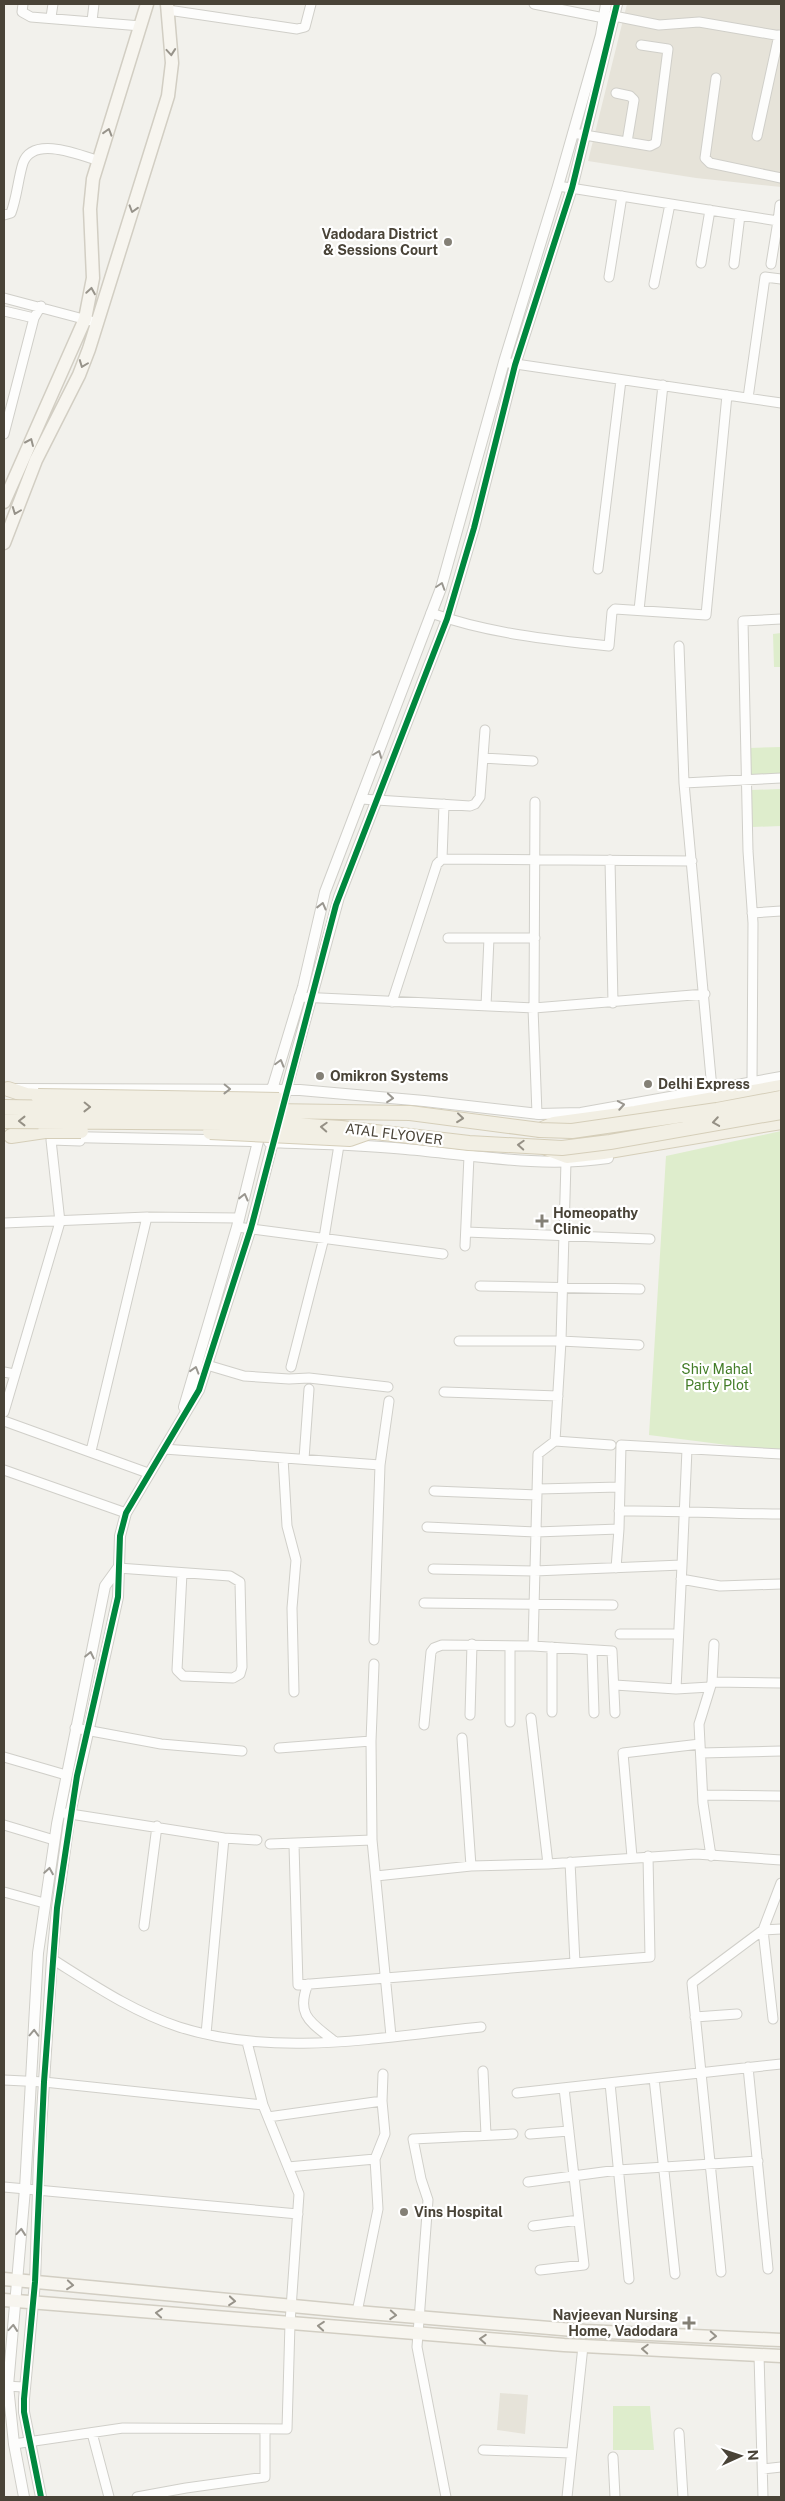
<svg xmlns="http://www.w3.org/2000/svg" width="785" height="2501" viewBox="0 0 785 2501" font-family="'Public Sans',sans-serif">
	<rect width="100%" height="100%" fill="#f2f1ec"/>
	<path fill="#e6e3d9" d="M627 4H781V187L696 178 588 161Z
		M500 2393 528 2395 525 2434 497 2430Z"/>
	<path fill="#deedcc" d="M781 633V667H774L773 634Z
		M781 747V776L750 778V748Z
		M781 789V826L752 827 751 790Z
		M781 1131V1452L649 1435 666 1156Z
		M613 2406H650L654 2450H613Z"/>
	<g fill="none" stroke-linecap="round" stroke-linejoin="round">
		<g stroke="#d0cfc9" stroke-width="11">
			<path id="minor" d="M23 4 22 12 31 17 141 26
				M534 4 604 18
				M168 10 297 29 305 27 311 4
				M614 16 659 25 699 22 781 36
				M51 17 53 4
				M92 21 94 4
				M716 78 705 158 710 163 781 178
				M616 93 630 96 634 100 627 142
				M573 133 650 146 656 143 668 49 641 45
				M757 136 779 35
				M558 186 778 221 780 205
				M4 215 11 213C17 197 18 179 23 163 33 135 80 155 99 161
				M701 263 710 210
				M734 264 740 215
				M771 264 778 221
				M609 277 622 196
				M654 284 670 204
				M4 298 91 321
				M4 311 34 318
				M509 363 781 403
				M748 398 765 277 781 279
				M4 434 34 318 41 306
				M598 569 621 380
				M639 610 663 385
				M431 613C487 633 550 640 609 646L612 612 615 609 706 615 727 395
				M679 646 684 783 712 1089
				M483 758 533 761
				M684 783 781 778
				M361 799 470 806 475 804 480 797 485 730
				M442 859 444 804
				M610 860 613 1003
				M752 913 781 911
				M448 938H535
				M299 997 534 1008 705 994
				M392 1002 437 864 442 859 692 861
				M486 1006 489 938
				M533 1008 537 1114
				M534 1008 535 802
				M752 1082 753 923 748 851 743 621 781 619
				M4 1223 147 1217 239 1218
				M237 1227 443 1254
				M466 1232 650 1239
				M465 1246 469 1156
				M480 1286 640 1289
				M459 1341H561L639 1345
				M207 1365 244 1376 289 1379 309 1378 388 1387
				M291 1367 324 1238 339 1145
				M4 1372 14 1374
				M444 1392 558 1396
				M4 1412 60 1222 51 1140 80 1141
				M4 1421 148 1473
				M555 1441 561 1341 566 1161
				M164 1449 380 1465
				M91 1451 147 1217
				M283 1458 287 1526 296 1560 292 1608 294 1692
				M304 1459 309 1389
				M4 1470 126 1513
				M538 1489 620 1487
				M434 1491 537 1495
				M619 1511C674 1510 727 1514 781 1514
				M427 1527 536 1532 619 1529 621 1445 781 1454
				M682 1565 687 1449
				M118 1568 230 1576 240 1582 242 1667 240 1674 233 1678 183 1676 177 1670 182 1573
				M616 1568 619 1529
				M433 1569 534 1571 682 1565 676 1689 710 1687
				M681 1579 720 1586 781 1584
				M424 1603 613 1605
				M620 1634H678
				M374 1640 380 1465 389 1401
				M510 1646V1722
				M533 1646 538 1454 555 1441 611 1445
				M552 1647V1712
				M592 1650 594 1713
				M374 1664 371 1741 372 1840 391 2036
				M712 1682 781 1683
				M615 1685 676 1689
				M470 1715 472 1644
				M531 1718 548 1864
				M424 1725 431 1652 434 1648 442 1645 533 1646 612 1651 615 1713
				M75 1728 161 1744 242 1751
				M462 1738 471 1866
				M279 1748 371 1741
				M701 1753 781 1751
				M4 1757 66 1775
				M703 1795 781 1796
				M64 1813 224 1838 257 1840
				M4 1825 54 1840
				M270 1844 372 1840
				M294 1845 298 1985 650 1957 648 1856
				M711 1856 703 1803 699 1724 712 1682 714 1644
				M632 1857 623 1753 700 1744
				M570 1862 575 1963
				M376 1876 471 1866 548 1864 696 1854 781 1860
				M4 1892 44 1903
				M144 1926 157 1826
				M52 1959C92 1984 133 2012 179 2027 277 2058 381 2037 481 2027
				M308 1984C295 2016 312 2023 334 2041
				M695 2017 737 2014
				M773 2019 763 1930 781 1883
				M206 2034 224 1838
				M748 2067 768 2269
				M483 2071 486 2135
				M654 2078 675 2274
				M4 2080 44 2082 263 2105
				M610 2083 629 2279
				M517 2093 781 2064
				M382 2101 383 2074
				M268 2117 382 2101 385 2134 375 2159 378 2209 357 2312
				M530 2134 569 2131
				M288 2167 375 2159
				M528 2182 618 2170 758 2161
				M4 2187 298 2214
				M533 2226 579 2220
				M540 2270 584 2265 564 2088
				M721 2272 692 1983 763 1930 781 1929
				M759 2355 763 2497
				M4 2386 24 2387
				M92 2433 109 2497
				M679 2433 683 2497
				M14 2444 123 2428 287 2429 290 2323 299 2194 263 2105 247 2042
				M483 2450 571 2453
				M613 2457 615 2497
				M763 2469 781 2467
				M137 2497 186 2488 265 2477V2429
				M446 2497 417 2347 428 2200 421 2179 413 2139 513 2134
				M567 2497 583 2346"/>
		</g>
		<g stroke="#d0cfc9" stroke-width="12">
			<path id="tertiary" d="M15 1089 300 1090 424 1101 539 1114 581 1113 781 1077
				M267 1106 303 987 325 892 441 588 504 362 558 186 601 35 606 4
				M281 1109 339 897 447 619 474 528 515 365 572 188 617 4
				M71 1137 252 1141
				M269 1142C314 1144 361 1144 406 1149 474 1155 540 1168 608 1158
				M184 1407 237 1227 261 1129
				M24 2497 14 2444 8 2386 25 2189 38 1953 57 1824 105 1586 118 1568
				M41 2497 24 2412V2399L35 2282 39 2159 52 1959 57 1908 70 1814 118 1597 120 1536 126 1513 199 1390 251 1228 276 1130"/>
		</g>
		<g stroke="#d2cec3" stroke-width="15">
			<path id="secondary" d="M4 502 85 319 93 278 90 209 93 179 147 4
				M4 543 36 460 79 375 89 349 168 96 172 63 167 4
				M4 2279 357 2312 585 2331 781 2340
				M4 2300 564 2345 781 2356"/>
		</g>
		<g stroke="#d5ceb9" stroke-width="16">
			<path id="primary" d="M8 1089 26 1095 38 1096
				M540 1130 554 1124 635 1113 781 1087
				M11 1136 45 1131
				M546 1148 567 1156 603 1152 781 1122"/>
		</g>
		<use href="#minor" stroke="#fdfdfc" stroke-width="9"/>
		<use href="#tertiary" stroke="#fdfdfc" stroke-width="10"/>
		<use href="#secondary" stroke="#f7f5ef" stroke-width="12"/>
		<use href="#primary" stroke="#f2efe4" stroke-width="14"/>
		<g stroke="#d5ceb9" stroke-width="16" stroke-linecap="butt">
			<path id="primary-bridge" d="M38 1096 279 1100
				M4 1107 410 1113 540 1130 572 1131 717 1110 781 1098
				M4 1121 260 1123 341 1128 469 1143 562 1148 610 1142 781 1112
				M45 1131H81
				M210 1132 350 1139 367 1133"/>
		</g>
		<use href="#primary-bridge" stroke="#f2efe4" stroke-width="14"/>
		<g stroke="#fff" stroke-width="9">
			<path id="cycleway" d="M41 2497 24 2412V2399L35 2282 44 2082 57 1908 77 1776 118 1597 120 1536 126 1513 199 1390 251 1228 336 905 447 619 474 528 515 365 572 188 617 4"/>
		</g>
		<use href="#cycleway" stroke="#00873e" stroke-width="6"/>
	</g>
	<defs><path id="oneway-chevron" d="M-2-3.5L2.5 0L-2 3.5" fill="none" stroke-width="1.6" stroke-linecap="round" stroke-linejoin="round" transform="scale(1.25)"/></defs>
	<g stroke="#97938a">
		<use href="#oneway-chevron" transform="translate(171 52) rotate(85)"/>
		<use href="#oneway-chevron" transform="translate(108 132) rotate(-73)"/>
		<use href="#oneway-chevron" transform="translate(133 209) rotate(107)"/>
		<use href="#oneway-chevron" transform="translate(91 291) rotate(-81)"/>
		<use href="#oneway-chevron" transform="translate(83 364) rotate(111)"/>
		<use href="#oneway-chevron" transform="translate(30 442) rotate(-66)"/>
		<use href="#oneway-chevron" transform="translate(16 511) rotate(111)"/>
		<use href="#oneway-chevron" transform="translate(70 2285) rotate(5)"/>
		<use href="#oneway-chevron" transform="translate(232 2301) rotate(5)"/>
		<use href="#oneway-chevron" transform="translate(159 2313) rotate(-175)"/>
		<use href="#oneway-chevron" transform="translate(393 2315) rotate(4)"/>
		<use href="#oneway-chevron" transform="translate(321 2326) rotate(-175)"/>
		<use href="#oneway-chevron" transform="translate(713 2336) rotate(3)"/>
		<use href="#oneway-chevron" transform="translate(483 2339) rotate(-176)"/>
		<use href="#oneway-chevron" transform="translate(645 2349) rotate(-177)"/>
	</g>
	<g stroke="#9a9790">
		<use href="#oneway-chevron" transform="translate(441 586) rotate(-72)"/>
		<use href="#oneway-chevron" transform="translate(378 754) rotate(-69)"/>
		<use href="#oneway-chevron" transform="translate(322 906) rotate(-76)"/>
		<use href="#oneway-chevron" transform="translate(280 1063) rotate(-74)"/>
		<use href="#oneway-chevron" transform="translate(227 1089) rotate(1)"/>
		<use href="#oneway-chevron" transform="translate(390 1098) rotate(5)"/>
		<use href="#oneway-chevron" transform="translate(621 1105) rotate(-10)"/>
		<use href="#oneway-chevron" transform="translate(244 1197) rotate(-76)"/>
		<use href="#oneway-chevron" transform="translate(195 1370) rotate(-73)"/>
		<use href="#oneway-chevron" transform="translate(90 1655) rotate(-78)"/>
		<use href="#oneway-chevron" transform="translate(49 1871) rotate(-81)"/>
		<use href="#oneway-chevron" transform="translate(34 2033) rotate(-88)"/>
		<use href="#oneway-chevron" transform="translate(21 2232) rotate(-85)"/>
		<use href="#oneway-chevron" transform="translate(13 2328) rotate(-85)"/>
	</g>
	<g stroke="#959085">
		<use href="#oneway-chevron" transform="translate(87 1107) rotate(1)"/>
		<use href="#oneway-chevron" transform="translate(460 1118) rotate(6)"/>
		<use href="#oneway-chevron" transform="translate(22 1121) rotate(-180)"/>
		<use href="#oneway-chevron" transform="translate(716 1122) rotate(171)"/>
		<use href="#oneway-chevron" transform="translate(324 1127) rotate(-177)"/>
		<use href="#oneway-chevron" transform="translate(521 1145) rotate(-177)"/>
	</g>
	<g fill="#848076" stroke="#fff" stroke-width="2">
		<circle cx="448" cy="242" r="5"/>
		<circle cx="320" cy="1076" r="5"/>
		<circle cx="648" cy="1084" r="5"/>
		<path d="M539.5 1213.5h5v5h5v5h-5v5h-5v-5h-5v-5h5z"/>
		<circle cx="404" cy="2212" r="5"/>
		<path d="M686.5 2315.5h5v5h5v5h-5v5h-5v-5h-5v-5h5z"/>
	</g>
	<g text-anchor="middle" stroke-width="4.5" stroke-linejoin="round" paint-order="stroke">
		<g font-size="14" font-weight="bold" fill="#494337" stroke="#fff" text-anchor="start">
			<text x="438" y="239" text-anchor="end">Vadodara District<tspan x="438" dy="16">&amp; Sessions Court</tspan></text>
			<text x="330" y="1081">Omikron Systems</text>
			<text x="658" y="1089">Delhi Express</text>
			<text x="553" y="1218">Homeopathy<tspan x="553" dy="16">Clinic</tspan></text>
			<text x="414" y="2217">Vins Hospital</text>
			<text x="678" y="2320" text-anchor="end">Navjeevan Nursing<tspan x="678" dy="16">Home, Vadodara</tspan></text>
		</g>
		<g font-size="14" fill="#494337" stroke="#fff">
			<text transform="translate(394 1134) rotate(7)" y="5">ATAL FLYOVER</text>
		</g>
		<g font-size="14" fill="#437d28" stroke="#fff">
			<text x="717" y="1374">Shiv Mahal<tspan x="717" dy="16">Party Plot</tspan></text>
		</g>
	</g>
	<rect width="785" height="2501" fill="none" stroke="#494337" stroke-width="10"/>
	<g transform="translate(740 2456) rotate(87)" stroke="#ffffff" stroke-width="4" paint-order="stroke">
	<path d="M0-4L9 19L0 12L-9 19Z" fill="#494337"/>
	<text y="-8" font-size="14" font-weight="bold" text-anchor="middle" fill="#494337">N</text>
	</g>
</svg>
